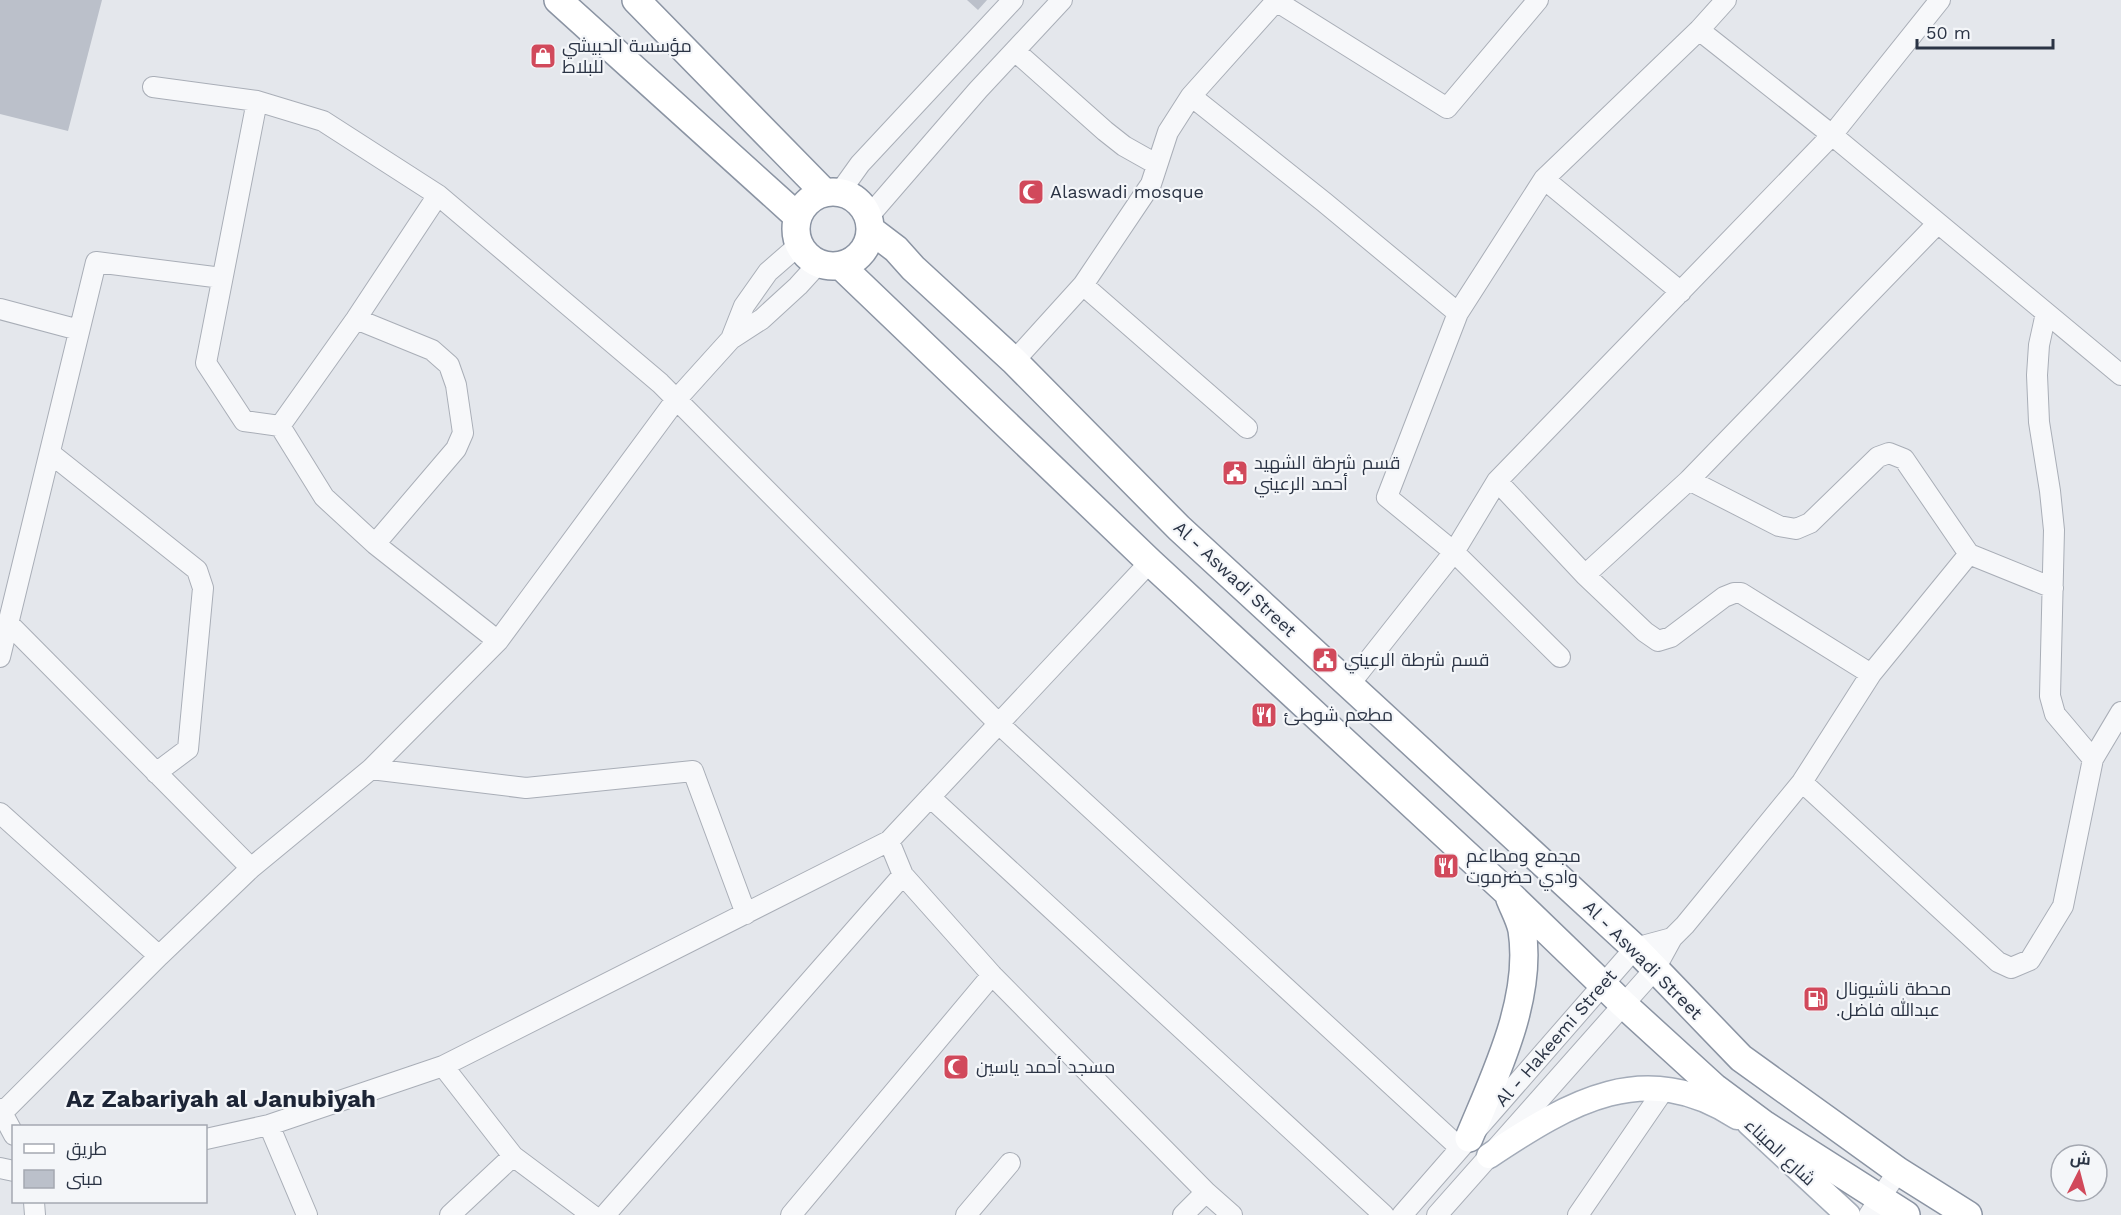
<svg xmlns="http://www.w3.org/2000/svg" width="2121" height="1215" viewBox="0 0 2121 1215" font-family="'Work Sans',Cairo,sans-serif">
	<rect width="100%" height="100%" fill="#e4e7ec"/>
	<path fill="#bbc0ca" d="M0 0H102L68 131 0 114Z
		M967 0H987L978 10Z"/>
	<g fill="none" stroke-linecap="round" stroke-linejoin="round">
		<g stroke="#a9aeb7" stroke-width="22">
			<path id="minor" d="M1276 1 1447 108 1538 0
				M1699 30 1832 135 2121 375
				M1015 51 1105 131 1124 146 1156 164
				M153 87 257 101 323 121 438 195 660 383 1000 725 1460 1148
				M1191 96 1324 202 1458 313
				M257 101 206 363 244 421 280 426 356 319 438 195
				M1544 179 1681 292
				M840 192 860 164 1013 0
				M869 216 978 90 1062 0
				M1083 285 1151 184 1168 132 1191 96 1277 0
				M0 309 79 330
				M2046 313 2039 345 2037 375 2039 422 2050 491 2054 530 2050 696 2055 714 2093 759
				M356 319 432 350 449 365 456 385 463 433 456 449 375 544 498 641
				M731 339 744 306 768 272 799 245
				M1014 361 1083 285 1247 428
				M280 426 324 497 375 544
				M50 453 197 570 203 588 188 749 156 773
				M1689 480 1779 526 1796 529 1810 523 1878 457 1889 453 1904 459 1969 554 2053 588
				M1497 481 1585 575 1645 632 1658 641 1671 637 1724 597 1734 593H1741L1871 674
				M1585 575 1689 480 1938 223
				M8 623 251 868
				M0 657 96 262 222 278
				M1560 657 1454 552 1387 497 1458 313 1544 179 1699 30 1726 0
				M1349 685 1454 552 1497 481 1832 135 1940 0
				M371 769 526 788 693 771 746 914
				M1802 782 1998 962 2011 968 2030 960 2063 906 2093 759 2121 712
				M930 797 1384 1215
				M0 813 159 956
				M889 841 903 875 992 975 1206 1192
				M443 1066 513 1156 592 1215
				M0 1109 14 1135
				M0 1115 159 956 251 868 371 769 498 641 675 401 731 339 762 319 798 286 818 264
				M269 1125 307 1215
				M206 1139 269 1125 443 1066 889 841 1150 562
				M0 1168 14 1171
				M34 1202 35 1215
				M450 1215 513 1156
				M605 1215 903 875
				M791 1215 992 975
				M966 1215 1010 1163
				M1183 1215 1206 1192 1232 1215
				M1402 1215 1635 948 1672 938
				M1437 1215 1655 969 1672 938 1685 925 1802 782 1871 674 1969 554
				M1578 1215 1665 1088
				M1869 1215 1898 1171"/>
		</g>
		<g stroke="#a3abb8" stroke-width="27">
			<path id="major" d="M1749 1123 1848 1215
				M1489 1156C1570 1102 1645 1057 1737 1117"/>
		</g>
		<g stroke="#8b94a3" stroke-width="30">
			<path id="highway" d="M558 0 797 216
				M636 0 824 192
				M796 229a37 37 0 1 1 74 0a37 37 0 1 1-74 0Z
				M871 230 896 249 913 268 1014 361 1179 528 1635 948 1741 1058 1898 1171 1968 1215
				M841 266 1150 562 1508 893 1623 1004 1714 1087 1765 1125 1906 1215
				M1469 1138C1495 1075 1533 999 1522 930 1520 920 1514 909 1510 899"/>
		</g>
		<use href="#minor" stroke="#f7f8fa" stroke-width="20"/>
		<use href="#major" stroke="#fff" stroke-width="24"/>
		<use href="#highway" stroke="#fff" stroke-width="27"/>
	</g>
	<defs>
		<g id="shop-square" transform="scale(1.35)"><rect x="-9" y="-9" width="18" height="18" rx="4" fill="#d1495b" stroke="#f4f6f9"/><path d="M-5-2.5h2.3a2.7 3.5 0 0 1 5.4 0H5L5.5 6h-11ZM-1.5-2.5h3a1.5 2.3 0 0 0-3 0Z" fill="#fff"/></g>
		<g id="mosque-square" transform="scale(1.35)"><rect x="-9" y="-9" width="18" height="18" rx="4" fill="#d1495b" stroke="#f4f6f9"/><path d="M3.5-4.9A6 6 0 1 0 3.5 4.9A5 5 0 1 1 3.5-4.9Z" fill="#fff"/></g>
		<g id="civic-square" transform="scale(1.35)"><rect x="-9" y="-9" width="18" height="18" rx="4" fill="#d1495b" stroke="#f4f6f9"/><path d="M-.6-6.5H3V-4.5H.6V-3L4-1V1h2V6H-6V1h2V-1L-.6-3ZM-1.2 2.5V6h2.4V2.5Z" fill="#fff"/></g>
		<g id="restaurant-square" transform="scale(1.35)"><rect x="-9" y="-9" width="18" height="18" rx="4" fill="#d1495b" stroke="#f4f6f9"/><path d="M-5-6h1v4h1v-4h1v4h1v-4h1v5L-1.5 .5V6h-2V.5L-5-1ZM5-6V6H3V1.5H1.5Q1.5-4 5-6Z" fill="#fff"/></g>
		<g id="fuel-square" transform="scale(1.35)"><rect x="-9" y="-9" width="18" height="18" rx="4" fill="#d1495b" stroke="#f4f6f9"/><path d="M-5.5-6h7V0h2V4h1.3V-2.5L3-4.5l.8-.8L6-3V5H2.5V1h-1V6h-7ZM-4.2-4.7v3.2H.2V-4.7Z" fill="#fff"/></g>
	</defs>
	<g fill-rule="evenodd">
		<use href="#shop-square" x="543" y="56"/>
		<use href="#mosque-square" x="1031" y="192"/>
		<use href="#civic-square" x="1235" y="473"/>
		<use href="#civic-square" x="1325" y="660"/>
		<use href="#restaurant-square" x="1264" y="715"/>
		<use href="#restaurant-square" x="1446" y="866"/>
		<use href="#fuel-square" x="1816" y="999"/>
		<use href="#mosque-square" x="956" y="1067"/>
	</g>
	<g text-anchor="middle" stroke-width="4.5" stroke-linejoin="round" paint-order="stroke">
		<g font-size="18" fill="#2b3445" stroke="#f4f6f9" text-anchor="start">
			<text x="562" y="52">مؤسسة الحبيشي<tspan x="562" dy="21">للبلاط</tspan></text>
			<text x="1050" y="198">Alaswadi mosque</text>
			<text x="1254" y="469">قسم شرطة الشهيد<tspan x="1254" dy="21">أحمد الرعيني</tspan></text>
			<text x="1344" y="666">قسم شرطة الرعيني</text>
			<text x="1284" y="721">مطعم شوطئ</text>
			<text x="1466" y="862">مجمع ومطاعم<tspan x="1466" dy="21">وادي حضرموت</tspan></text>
			<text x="1836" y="995">محطة ناشيونال<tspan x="1836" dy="21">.عبدالله فاضل</tspan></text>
			<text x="976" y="1073">مسجد أحمد ياسين</text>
		</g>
		<g font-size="18" fill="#2b3445" stroke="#f4f6f9">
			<text transform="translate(1235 579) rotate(43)" y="6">Al - Aswadi Street</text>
			<text transform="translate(1643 960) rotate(45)" y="6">Al - Aswadi Street</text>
			<text transform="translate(1556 1038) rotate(-49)" y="6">Al - Hakeemi Street</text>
			<text transform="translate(1780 1152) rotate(43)" y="6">شارع الميناء</text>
		</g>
		<g font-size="24" font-weight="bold" fill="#1d2536" stroke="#f4f6f9">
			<text x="221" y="1107">Az Zabariyah al Janubiyah</text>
		</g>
	</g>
	<rect x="12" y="1125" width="195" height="78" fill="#f4f6f9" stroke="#a4a8b1" stroke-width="1.5"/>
	<rect x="24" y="1144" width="30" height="9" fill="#ffffff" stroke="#a4a8b1" stroke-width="1.5"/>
	<text x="66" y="1155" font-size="18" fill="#2b3445">طريق</text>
	<rect x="24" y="1170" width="30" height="18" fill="#bbc0ca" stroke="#a4a8b1" stroke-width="1.5"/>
	<text x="66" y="1185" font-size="18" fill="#2b3445">مبنى</text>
	<g transform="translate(2079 1173) rotate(6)"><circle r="28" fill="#f4f6f9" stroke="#a4a8b1" stroke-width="1.5"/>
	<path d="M0-4.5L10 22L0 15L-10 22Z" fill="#d1495b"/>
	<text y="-9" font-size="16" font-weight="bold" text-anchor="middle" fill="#2b3445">ش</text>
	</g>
	<path d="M1917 39v9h136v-9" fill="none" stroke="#2b3445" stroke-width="3"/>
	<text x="1926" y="39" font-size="18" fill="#2b3445" stroke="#f4f6f9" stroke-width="4.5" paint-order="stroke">50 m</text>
</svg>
